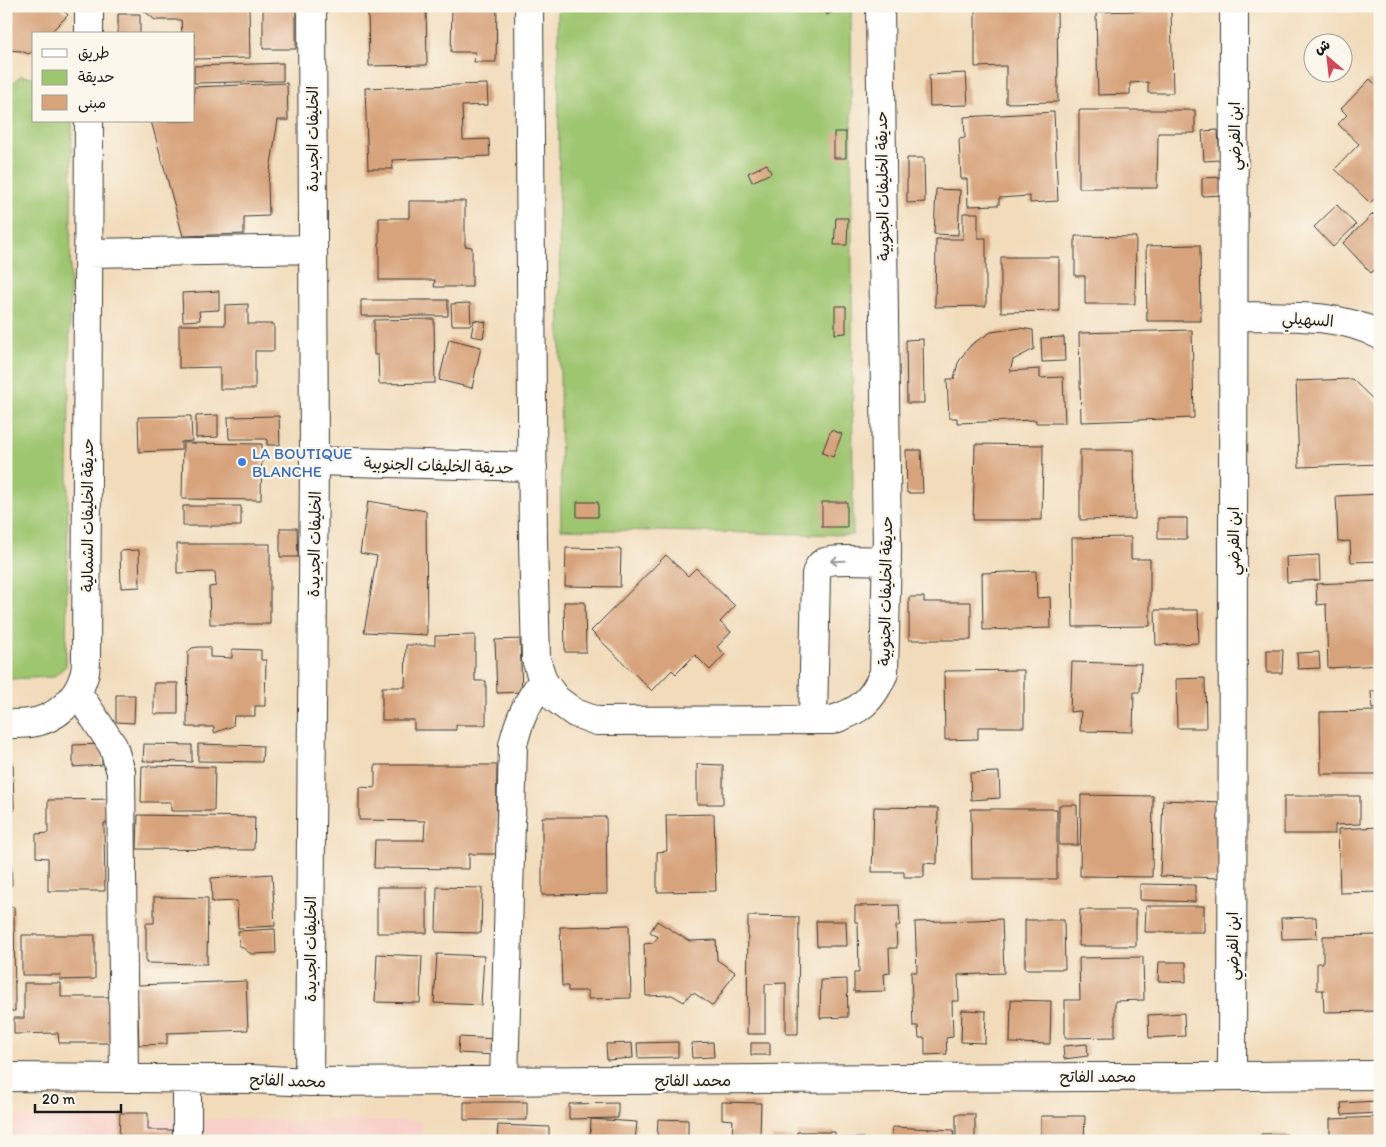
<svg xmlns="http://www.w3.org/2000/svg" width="1386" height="1147" viewBox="0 0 1386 1147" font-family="Itim,'Playpen Sans Arabic',sans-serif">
	<rect width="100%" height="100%" fill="#fbf7ec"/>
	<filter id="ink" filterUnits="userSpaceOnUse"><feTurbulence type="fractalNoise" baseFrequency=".02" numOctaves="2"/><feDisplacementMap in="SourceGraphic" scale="10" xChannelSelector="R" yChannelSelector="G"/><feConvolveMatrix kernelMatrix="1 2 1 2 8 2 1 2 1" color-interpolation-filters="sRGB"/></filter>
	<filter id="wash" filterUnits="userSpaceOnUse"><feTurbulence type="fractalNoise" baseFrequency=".0096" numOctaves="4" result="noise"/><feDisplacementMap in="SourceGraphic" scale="20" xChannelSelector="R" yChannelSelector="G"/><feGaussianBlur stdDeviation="1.12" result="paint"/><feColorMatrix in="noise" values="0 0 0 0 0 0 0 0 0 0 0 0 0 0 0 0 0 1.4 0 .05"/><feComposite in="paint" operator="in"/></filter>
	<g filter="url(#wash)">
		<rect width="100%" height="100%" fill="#f1dbbb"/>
		<path fill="#f7d0c9" d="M6 1117 422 1121 421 1141H6Z"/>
		<path fill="#9ec570" stroke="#5d7046" d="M558 6H851L853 535 561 529Z
			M20 76 34 77V121H72L66 666 53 677 6 679V77L12 84Z"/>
		<g id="blocks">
			<path fill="#d7a37b" d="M6 6H59L68 15 49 34H34V50L29 54 21 51 6 50Z
				M142 6H249L250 58 194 59V34H182L181 20H155L143 10Z
				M263 6H296V49H263Z
				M368 6H426L427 65 369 66Z
				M452 6H497L496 62H474L475 52H451Z
				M823 6H834L836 10 827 15Z
				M975 7H1057L1058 102 1006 103V66L975 67Z
				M1171 10 1173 93H1148V82L1130 83V94L1098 95 1096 12Z
				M118 14H140V34H118Z
				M283 63V81L194 83V66Z
				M966 73 968 105 930 106 929 75Z
				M1370 79 1380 89V193L1370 203 1335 169 1359 144 1338 124 1347 115 1341 109Z
				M287 83 288 120H278L268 183 269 216 244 217V234L183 236 151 121H194V87Z
				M487 84 488 105 462 106 463 140 489 139 490 156 392 160 393 169H368L365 88Z
				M1079 110H1195V133H1158L1157 188H1079Z
				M1054 112 1058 201 1030 203V196L999 198V205L968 206 967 179H961L959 139 965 138 964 117Z
				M1218 130 1220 160 1204 161 1202 131Z
				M834 132H846V158H834Z
				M907 158H924L925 202 907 203Z
				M767 164 771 173 752 182 748 173Z
				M1224 177V195L1202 196V178Z
				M936 189 960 190 958 235 934 234Z
				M409 201H465V246L472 247V287H434L435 280H379V218H409Z
				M1337 205 1356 225 1333 247 1314 227Z
				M963 213H978V238H986V306L935 307 936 239H963Z
				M1373 214 1380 221V264L1371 273 1343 243Z
				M836 218H848L847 245H834Z
				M1075 236 1136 237 1135 304H1085V276H1075Z
				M1200 245 1201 321H1147L1146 246Z
				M1001 257H1059V311L1001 312Z
				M219 291V310L199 311 200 320 183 321 182 293Z
				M361 300H448V316H361Z
				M470 303 471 325H452L451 304Z
				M248 304V324H274V351H255V389H220V367L179 368V325H225V305Z
				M835 306H846V333L835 334Z
				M434 319 435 383 379 384 378 355H374V320Z
				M474 320 486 322 483 338 471 336Z
				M1020 328 1033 330 1034 349 1013 360 1010 371 1040 369V378L1063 377 1065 423H1036V420L957 423V418H949L947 379H954L958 363 965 352 972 344 991 332Z
				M1192 330 1194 418 1081 422 1079 333Z
				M1064 337 1065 361 1042 362 1041 338Z
				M449 339 481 347 472 388 439 380Z
				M923 339 924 403H907L906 340Z
				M1352 379 1380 406V464L1299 467 1296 381Z
				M218 415V437L196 438V416Z
				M191 416 192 441 181 442V450L139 452 138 417Z
				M279 416 280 445H267V439H229L228 417Z
				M831 430 842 434 833 457 822 453Z
				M183 443 262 444 261 500 182 499Z
				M975 444 1043 445 1042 520H973Z
				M906 450H921L923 493H907Z
				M1080 450H1134L1135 519 1080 520Z
				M1380 494V561L1351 562 1350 541 1338 542 1336 496Z
				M368 501 426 511 427 635 364 632 377 556 360 553Z
				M577 502H598V517H577Z
				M822 502H847V527H822Z
				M183 506H241V526H183Z
				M1158 518H1187V539H1158Z
				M280 528H297L298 557H280Z
				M1131 537V559H1150V626L1073 627 1072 538Z
				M177 544H270V624H210L209 587 216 586 215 572 177 573Z
				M566 548 621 549 620 587 565 586Z
				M139 550 140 587 121 588 120 551Z
				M666 555 688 576 696 568 735 606 720 622 731 632 717 647 725 654 710 670 695 655 676 674 672 670 652 691 591 631Z
				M1319 555 1320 580 1287 582 1286 557Z
				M1036 571 1037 598 1050 597 1051 628 983 630 982 573Z
				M1380 581V665L1328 668 1326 604 1317 605 1316 584Z
				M909 597H924V602H971V640H909Z
				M564 602H585L586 652H565Z
				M1155 610H1198L1199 643 1156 645Z
				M475 635V681H486V725H456V730H414V720H382V687H405L406 645H435V636Z
				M520 639 522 692 497 693 495 640Z
				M199 647H210V657L232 658V649L261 650V660H266L265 706H255V716H234L233 726 214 733V727H187L188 652 192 648Z
				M1267 650H1283L1282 673H1267Z
				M1319 652 1320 668 1298 669 1297 653Z
				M1072 662 1141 664 1140 692H1134L1133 732 1080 731 1081 711 1070 712Z
				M1024 670V727H978V739L945 740 944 671Z
				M1205 678 1206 728H1177L1176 679Z
				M154 683H178V714H154Z
				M1371 691H1380V708L1372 709Z
				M116 695H135L134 723 116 722Z
				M1380 711V774H1321L1320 712Z
				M102 744V765L73 767V745Z
				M144 744 192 745V762L143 761Z
				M198 744 263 746 262 762 198 761Z
				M697 764 723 765V804H697Z
				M13 765 14 811H6V766Z
				M375 765H497L496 854H469V869L374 868 375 840H424L425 821 359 820V787L375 788Z
				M142 766 215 767 214 811H171V802H141Z
				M999 772 1000 798 971 800 970 773Z
				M1081 795 1153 796 1152 877 1080 876Z
				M1284 796H1360V824L1335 825V834H1284Z
				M115 799V823H104L105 891H48V858L36 857V834L48 833V800Z
				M1163 800 1222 802 1219 878 1160 876Z
				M1059 805H1077L1078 845H1059Z
				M874 807 938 808 937 864 924 863V877H904V872H872Z
				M971 809H1057V879H972Z
				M714 814 716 891 657 892V852L667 851 666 815Z
				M138 815 255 817 254 850 137 849Z
				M542 817H606L607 894 542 895Z
				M6 820H9L12 885 6 886Z
				M1380 827V892L1340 893 1338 829Z
				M272 874 275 926 238 928 237 901 212 902 211 878Z
				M1140 884 1195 885V902L1140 900Z
				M377 887H427V933H377Z
				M437 887 482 888 481 933 436 932Z
				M154 897 208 898 207 964 146 963V923H154Z
				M899 905 900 925 896 926 897 948H889L890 973 884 974 885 991 854 992V973H859L858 922H855V906Z
				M1146 906H1204V932H1145Z
				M6 907H14L15 1011H6Z
				M1080 910H1136V946H1079Z
				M748 916 799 917 798 1034H786V983L765 984V1034H747Z
				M1316 917 1317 938 1282 939 1281 918Z
				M1002 919 1004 973 958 975 959 1001H952L953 1037 946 1038 947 1054 925 1055V1038H919L918 1026H913L911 972H917L915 922Z
				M1025 920H1064L1065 969H1025Z
				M657 921 689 941 716 940 717 960 735 972 713 1006 694 993 690 994 684 1002 672 995 646 996 644 944 653 943 658 937 650 932Z
				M816 921H846L847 946H817Z
				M629 925 631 998 588 999V991H568V986H562L560 927Z
				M275 929 276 953 251 954 239 945 238 931Z
				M22 935H95V979L60 980 61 975H22Z
				M1380 935V1011L1324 1012 1323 990H1317V963H1323V936Z
				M377 954 422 956 420 1003 375 1002Z
				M437 954 484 956 481 1005 434 1003Z
				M1143 957 1144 1000 1115 1001V1037L1065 1038V1000H1080L1079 958Z
				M1159 962H1186V982L1158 981Z
				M847 979 848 1017 820 1018 821 980Z
				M246 981 248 1030 167 1033V1044L139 1045 137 985Z
				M24 983H61V997H119L118 1043H59L58 1033 14 1034V1018H24Z
				M1011 1000 1051 1001 1050 1044 1010 1043Z
				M962 1010 986 1011 985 1043 961 1042Z
				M1184 1013 1185 1036 1149 1038 1148 1015Z
				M459 1037 497 1039 496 1055 458 1053Z
				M678 1042V1057L638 1058 637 1043Z
				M713 1042 714 1057 692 1058 691 1043Z
				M632 1043 633 1058 607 1060 606 1044Z
				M751 1043H770V1055H751Z
				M1087 1044 1088 1056 1064 1059 1063 1046Z
				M1377 1101V1113L1342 1115 1341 1103Z
				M464 1102H527V1120H464Z
				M722 1102 761 1103 760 1138H732L733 1120 722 1119Z
				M618 1103V1118L569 1119V1104Z
				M120 1113H148V1130H176V1141H119Z
				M956 1114H975V1141H956Z
				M1041 1116H1085L1084 1141H1041Z
				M1380 1117V1141H1330V1119Z
				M591 1119 637 1122 635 1141H590Z
				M658 1119 688 1120V1141H657Z
				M498 1125 549 1127V1141H497Z
				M892 1127 954 1130 953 1141H891Z
				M797 1132H835V1138H864V1141H772V1137L797 1138Z
				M1261 1134H1287V1141H1261Z
				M203 1138 271 1139V1141H203Z"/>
		</g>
	</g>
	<g filter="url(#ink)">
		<use href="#blocks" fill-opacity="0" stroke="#3c3934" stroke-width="1"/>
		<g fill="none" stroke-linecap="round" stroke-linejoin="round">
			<g stroke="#3c3934" stroke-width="30">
				<path id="minor" d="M529 6 533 541 536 659 543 681 556 699 575 713 597 721 832 720C860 711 872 701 884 673L887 550 880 6
					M89 34V6
					M88 253 312 249
					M1234 316C1282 317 1336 312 1380 335
					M314 461 533 467
					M77 692 113 746 121 772 124 1078
					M813 720 816 574C818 569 819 564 825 562 837 558 873 561 887 561
					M6 724C14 724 22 724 30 723 55 720 77 700 84 676 86 670 86 663 86 656L89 121
					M1232 1075 1234 6
					M6 1077 252 1079 309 1082 1380 1075
					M504 1081 513 745C519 719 527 702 543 681
					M309 1082 314 461 312 6
					M187 1141V1079"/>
			</g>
			<use href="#minor" stroke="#fff" stroke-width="28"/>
		</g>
		<defs><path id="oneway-shaft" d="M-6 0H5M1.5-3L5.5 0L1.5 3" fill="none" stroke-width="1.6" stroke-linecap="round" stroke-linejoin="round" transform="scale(1.25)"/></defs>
		<use stroke="#999" href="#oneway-shaft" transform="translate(838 561) rotate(178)"/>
	</g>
	<circle fill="#3f7fe0" stroke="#fbf7ec" stroke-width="2" cx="242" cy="462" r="5"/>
	<g text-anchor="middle" stroke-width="4.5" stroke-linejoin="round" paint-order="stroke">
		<g font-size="16" fill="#1c1c1c" stroke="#fbf7ec">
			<text transform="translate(1234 136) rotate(-90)" y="6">ابن الفرضي</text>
			<text transform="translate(312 139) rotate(-90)" y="6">الخليفات الجديدة</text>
			<text transform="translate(882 186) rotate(-91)" y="6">حديقة الخليفات الجنوبية</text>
			<text transform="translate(1308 319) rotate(4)" y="6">السهيلي</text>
			<text transform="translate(439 465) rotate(2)" y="6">حديقة الخليفات الجنوبية</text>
			<text transform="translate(87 515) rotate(-90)" y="6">حديقة الخليفات الشمالية</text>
			<text transform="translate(1233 541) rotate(-90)" y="6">ابن الفرضي</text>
			<text transform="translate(314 544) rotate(-89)" y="6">الخليفات الجديدة</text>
			<text transform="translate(885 591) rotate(-89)" y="6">حديقة الخليفات الجنوبية</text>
			<text transform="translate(1232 946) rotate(-90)" y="6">ابن الفرضي</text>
			<text transform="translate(310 949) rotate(-90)" y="6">الخليفات الجديدة</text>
			<text x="1098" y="1082">محمد الفاتح</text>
			<text transform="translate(288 1080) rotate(2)" y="6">محمد الفاتح</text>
			<text x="693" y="1086">محمد الفاتح</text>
		</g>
		<g font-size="16" fill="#366cbe" stroke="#fbf7ec" text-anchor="start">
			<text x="252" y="459">LA BOUTIQUE<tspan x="252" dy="18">BLANCHE</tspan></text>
		</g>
	</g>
	<rect width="1386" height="1147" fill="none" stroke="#fbf7ec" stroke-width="25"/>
	<rect x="32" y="32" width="162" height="90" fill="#fbf7ec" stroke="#a29f99"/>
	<rect x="42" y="49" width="25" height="8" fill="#ffffff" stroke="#a29f99"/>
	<text x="78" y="58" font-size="15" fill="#1c1c1c">طريق</text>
	<rect x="42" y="70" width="25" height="15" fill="#9ec570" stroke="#a29f99"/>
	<text x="78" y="82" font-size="15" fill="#1c1c1c">حديقة</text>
	<rect x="42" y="95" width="25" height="15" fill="#d7a37b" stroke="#a29f99"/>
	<text x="78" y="108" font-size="15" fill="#1c1c1c">مبنى</text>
	<g transform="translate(1328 58) rotate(332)"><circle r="24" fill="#fbf7ec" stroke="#a29f99"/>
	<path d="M0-4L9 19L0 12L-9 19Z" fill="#d1495b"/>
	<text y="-8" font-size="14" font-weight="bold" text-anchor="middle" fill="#1c1c1c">ش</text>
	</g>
	<path d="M35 1104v8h86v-8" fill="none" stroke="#1c1c1c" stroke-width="2.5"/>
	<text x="42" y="1104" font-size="15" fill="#1c1c1c" stroke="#fbf7ec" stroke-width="4" paint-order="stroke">20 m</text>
</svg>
